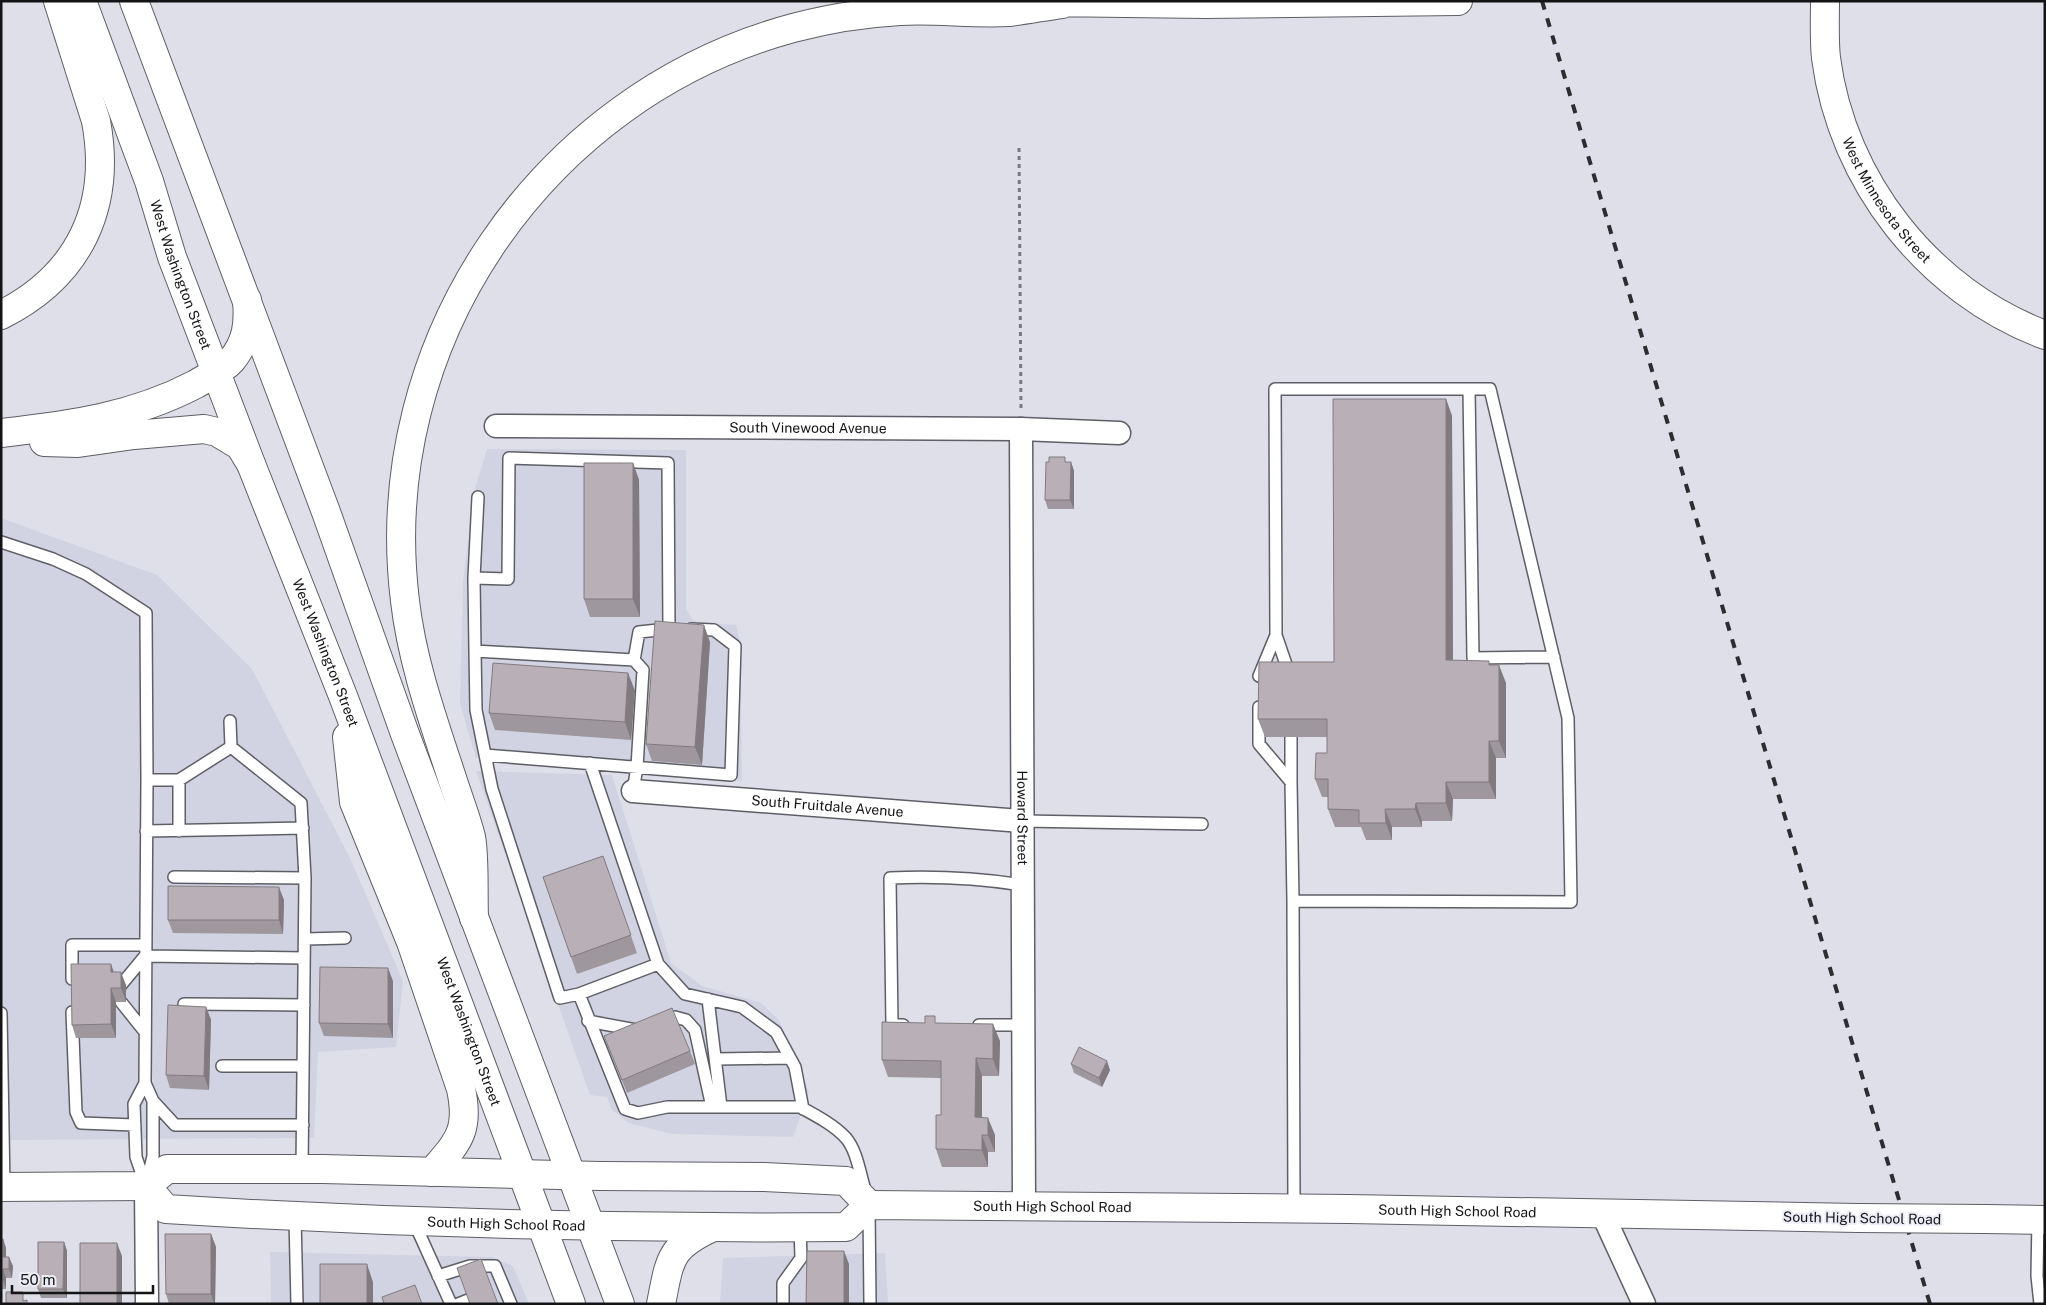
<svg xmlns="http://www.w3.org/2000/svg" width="2046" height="1305" viewBox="0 0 2046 1305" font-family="'Public Sans',sans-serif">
	<rect width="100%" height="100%" fill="#dedfe8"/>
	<path fill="#d1d3e3" d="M487 449 686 450V609L692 619 700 623 736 625 740 641 742 781 476 758 460 704 463 582 474 492Z
		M1 518 157 575 252 669 350 858 403 981 396 1047 318 1052 314 1138 1 1140Z
		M476 771 612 775 671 963 702 986 761 1003 779 1020 809 1092 793 1137 672 1134 629 1123 612 1110 607 1097 590 1095Z
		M270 1252 492 1257 513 1266 529 1304H271Z
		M885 1253 888 1304H720L723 1258Z"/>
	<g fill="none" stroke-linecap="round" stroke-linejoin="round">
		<g stroke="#5e5f66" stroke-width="14">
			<path id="lane" d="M1469 389 1473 658 1554 657
				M1 542 53 559 86 574 146 613 147 780 145 1083
				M474 578 478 497
				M1276 635 1290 676
				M475 651 474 578 508 579 509 458 668 463 669 629
				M634 660 639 632 668 629
				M1259 676 1276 635 1275 389H1490L1568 718 1571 902 1293 901 1294 1209
				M1259 707V744L1291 782 1293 901
				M230 721 231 747 301 803 305 878 302 1169
				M485 755 731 775 735 646 714 630 691 629
				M590 763 658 964 579 994 560 998 492 789 476 710 475 651 634 660 643 670 637 767 633 791
				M147 780H179L231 747
				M179 780V831
				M1291 782V737
				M1022 821 1202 824
				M146 831 303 828
				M174 877 305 878
				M305 939 345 938
				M658 964 685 994 742 1007 776 1032 795 1067 803 1109
				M72 979V945H145
				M121 985 145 956 304 958
				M579 994 625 1109 638 1113 667 1107H800C815 1115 834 1125 846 1138 857 1151 860 1174 865 1190
				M708 999 721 1107
				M121 1002 145 1032
				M184 1004 304 1005
				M72 1012 76 1112 81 1123 135 1125
				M1 1013 4 1187
				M588 1021 636 1030
				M663 1021 675 1017 686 1020 695 1030 712 1107
				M903 1025H892L890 878C935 876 978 878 1022 885
				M979 1025H1023
				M716 1059 790 1058
				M222 1066H303
				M145 1083 153 1101V1156L146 1186 136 1157 134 1104Z
				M153 1101 175 1125H303
				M869 1208 870 1304
				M295 1217 297 1304
				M2038 1220 2037 1276 2040 1304
				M414 1222 451 1304
				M438 1276 470 1266H495L511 1304
				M458 1304 468 1300
				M783 1304V1283L801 1258 800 1228"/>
		</g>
		<g stroke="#5e5f66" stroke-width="25">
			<g id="street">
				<path id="s1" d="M496 426 1021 429 1119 433"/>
				<path id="s2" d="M1021 429 1024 1207"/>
				<path id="s3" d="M633 791 1022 821"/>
				<path d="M146 1186 147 1304"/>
				<path d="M1603 1215 1644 1304"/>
			</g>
		</g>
		<g stroke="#5e5f66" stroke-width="30">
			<g id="secondary">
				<path id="s4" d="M1825 1C1825 20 1824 39 1826 58 1842 181 1928 291 2045 335"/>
				<path id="s5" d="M146 1186 166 1209C392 1223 619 1229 846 1227L869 1205 1349 1209 1858 1218"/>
				<path d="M1 1187 146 1186 167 1169H323L600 1176 764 1177 846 1181 869 1205"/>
				<path d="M1985 1219 2045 1220"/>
			</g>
		</g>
		<g stroke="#5e5f66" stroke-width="30">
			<g id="primary">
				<path id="s6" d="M82 1 149 181 172 257 251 464 343 696 571 1304"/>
				<path d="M134 1 326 512 405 734 620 1304"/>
				<path d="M347 737 354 802 411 942 461 1089C470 1131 458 1142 432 1172"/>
				<path d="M661 1304C670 1259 669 1247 713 1227"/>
			</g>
		</g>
		<g stroke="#5e5f66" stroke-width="30">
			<path id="highway" d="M1045 2 1206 4 1458 1
				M1 315C79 276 112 207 96 121L58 1
				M1 433C71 425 133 417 196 384 207 377 222 371 231 361 247 342 249 324 247 300
				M44 442 78 443 134 435 204 429 217 432 240 446 251 464
				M474 918C473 895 475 858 471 837 466 817 458 797 452 778 433 720 412 662 405 601 373 342 542 96 793 28 827 19 864 13 900 11 936 9 973 14 1009 12 1027 10 1045 6 1062 4"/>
		</g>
		<path stroke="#78797f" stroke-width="3" stroke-dasharray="4 4" stroke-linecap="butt" d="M1019 148 1021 409"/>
		<use href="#lane" stroke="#fff" stroke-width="11"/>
		<use href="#street" stroke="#fff" stroke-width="22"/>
		<use href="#secondary" stroke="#fff" stroke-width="28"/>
		<use href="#primary" stroke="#fff" stroke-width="28"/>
		<use href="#highway" stroke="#fff" stroke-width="28"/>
		<path stroke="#2d2d31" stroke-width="4" stroke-dasharray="9 9" stroke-linecap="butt" d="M1542 1 1930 1304"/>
		<g stroke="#5e5f66" stroke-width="30" stroke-linecap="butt">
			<path id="secondary-bridge" d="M1858 1218 1985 1219"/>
		</g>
		<use href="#secondary-bridge" stroke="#fff" stroke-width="28"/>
	</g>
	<path fill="#9e979d" d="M1446 399 1452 416 1453 660 1491 665 1506 683V758H1496V799H1453L1452 821H1422V827H1392V840H1366L1361 827H1335L1328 809V797H1322L1315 779 1327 753V737H1265L1258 719 1334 662Z
		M1066 462H1071L1074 471V509H1048L1045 500Z
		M633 463 639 480 640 617H590L584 599Z
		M710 642 702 765 652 761 646 744Z
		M628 673 635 691 631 740 495 730 489 713Z
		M603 856 637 953 577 974 543 877Z
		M284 900 283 934 173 933 168 920Z
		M114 972 126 985V1002H116V1038H76L72 1025Z
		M393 981V1038L324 1036 319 1023Z
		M206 1007 211 1020 209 1090 170 1088 166 1075Z
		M937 1023 1000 1041 999 1076H982V1117L995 1135V1152H988V1167H942L936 1149 941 1115V1078L888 1077 882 1060Z
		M604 1036 690 1051 695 1064 627 1093Z
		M1071 1064 1110 1070 1102 1087 1074 1073Z
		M211 1234 216 1247 215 1304H169L166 1294Z
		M1 1239H3L6 1248V1257L13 1266 12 1278H6V1289H1Z
		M64 1242 67 1251V1298H41L38 1289Z"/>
	<path fill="#817b7f" d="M1446 399 1452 416 1453 678 1446 660Z
		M1071 462 1074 471V509L1070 500Z
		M633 463 639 480 640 617 633 599Z
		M704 625 710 642 702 765 695 747Z
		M1499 665 1506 683V758L1499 741Z
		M628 673 635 691 631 740 625 722Z
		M1489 741 1496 758V799L1489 782Z
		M1446 782 1453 799 1452 821 1446 803Z
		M1416 803 1422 821V827L1415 809Z
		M1385 809 1392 827V840L1386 823Z
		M279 887 284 900 283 934 279 920Z
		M111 964 116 978 111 972Z
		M388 968 393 981V1038L388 1024Z
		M121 972 126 985V1002L121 988Z
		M111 988 116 1002V1038L111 1024Z
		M206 1007 211 1020 209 1090 204 1076Z
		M993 1024 1000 1041 999 1076 993 1059Z
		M976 1058 982 1076V1135L975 1117Z
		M1107 1061 1110 1070 1102 1087 1099 1078Z
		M988 1118 995 1135V1152L988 1135Z
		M982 1135 988 1152V1167L982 1150Z
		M211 1234 216 1247 215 1304H214L211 1294Z
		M3 1239 6 1248V1266L3 1257Z
		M64 1242 67 1251V1298L63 1289Z
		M117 1243 122 1256V1304H117Z
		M844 1251 849 1264V1304H844Z
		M9 1257 13 1266 12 1278 9 1269Z
		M367 1264 373 1282V1304H367Z
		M3 1269 6 1278V1289L3 1280Z"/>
	<path fill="#b8b0b6" stroke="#817b7f" d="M1333 399H1446V660L1489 661V665H1499V741H1489V782H1446V803H1416L1415 809H1385L1386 823H1359V810L1328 809V779H1315L1316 753H1327V719H1258L1259 662H1334Z
		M1049 457H1065V462H1071L1070 500H1045L1046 462H1049Z
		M584 463H633V599H584Z
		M655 621 704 625 695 747 646 744Z
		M493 663 628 673 625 722 489 713Z
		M603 856 631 935 571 957 543 877Z
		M168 886 279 887V920H168Z
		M71 964H111V972H121V988H111V1024L72 1025Z
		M320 967 388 968V1024L319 1023Z
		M168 1005 206 1007 204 1076 166 1075Z
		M672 1008 690 1051 622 1080 604 1036Z
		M925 1016H935V1023L993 1024V1059L976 1058 975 1117 988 1118V1135H982V1150L936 1149V1115H941V1061L882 1060V1022L925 1023Z
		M1079 1047 1107 1061 1099 1078 1071 1064Z
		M165 1234H211V1294H166Z
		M1 1239H3V1257H9V1269H3V1280H1Z
		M38 1242H64L63 1289H38Z
		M80 1243H117V1304H80Z
		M807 1251H844V1304H806Z
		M481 1259 498 1304H470L457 1268Z
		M320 1264H367V1304H320Z
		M415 1285 422 1304H384L382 1297Z
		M6 1292H23V1301L27 1300V1304H6Z"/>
	<g text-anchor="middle" stroke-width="4" stroke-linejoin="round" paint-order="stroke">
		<g font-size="14" fill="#141417" stroke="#ebecf5">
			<text dy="5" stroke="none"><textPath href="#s4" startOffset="214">West Minnesota Street</textPath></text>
			<text dy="5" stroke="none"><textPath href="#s6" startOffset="291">West Washington Street</textPath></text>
			<text dy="5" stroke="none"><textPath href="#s1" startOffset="312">South Vinewood Avenue</textPath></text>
			<text dy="5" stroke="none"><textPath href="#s6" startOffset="696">West Washington Street</textPath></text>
			<text dy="5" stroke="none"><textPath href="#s3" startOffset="195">South Fruitdale Avenue</textPath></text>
			<text dy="5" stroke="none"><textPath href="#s2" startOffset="389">Howard Street</textPath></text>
			<text dy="5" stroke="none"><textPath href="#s6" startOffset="1101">West Washington Street</textPath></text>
			<text dy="5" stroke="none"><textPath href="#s5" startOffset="926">South High School Road</textPath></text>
			<text dy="5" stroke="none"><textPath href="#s5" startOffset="1331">South High School Road</textPath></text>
			<text transform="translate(1862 1218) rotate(1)" y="5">South High School Road</text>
			<text dy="5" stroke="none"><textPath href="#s5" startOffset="371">South High School Road</textPath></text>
		</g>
	</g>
	<rect width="2046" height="1305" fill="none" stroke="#141417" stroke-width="5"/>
	<path d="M12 1285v8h141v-8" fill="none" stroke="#141417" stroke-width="2.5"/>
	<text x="20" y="1285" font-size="15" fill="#141417" stroke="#ebecf5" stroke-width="4" paint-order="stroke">50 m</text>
</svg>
